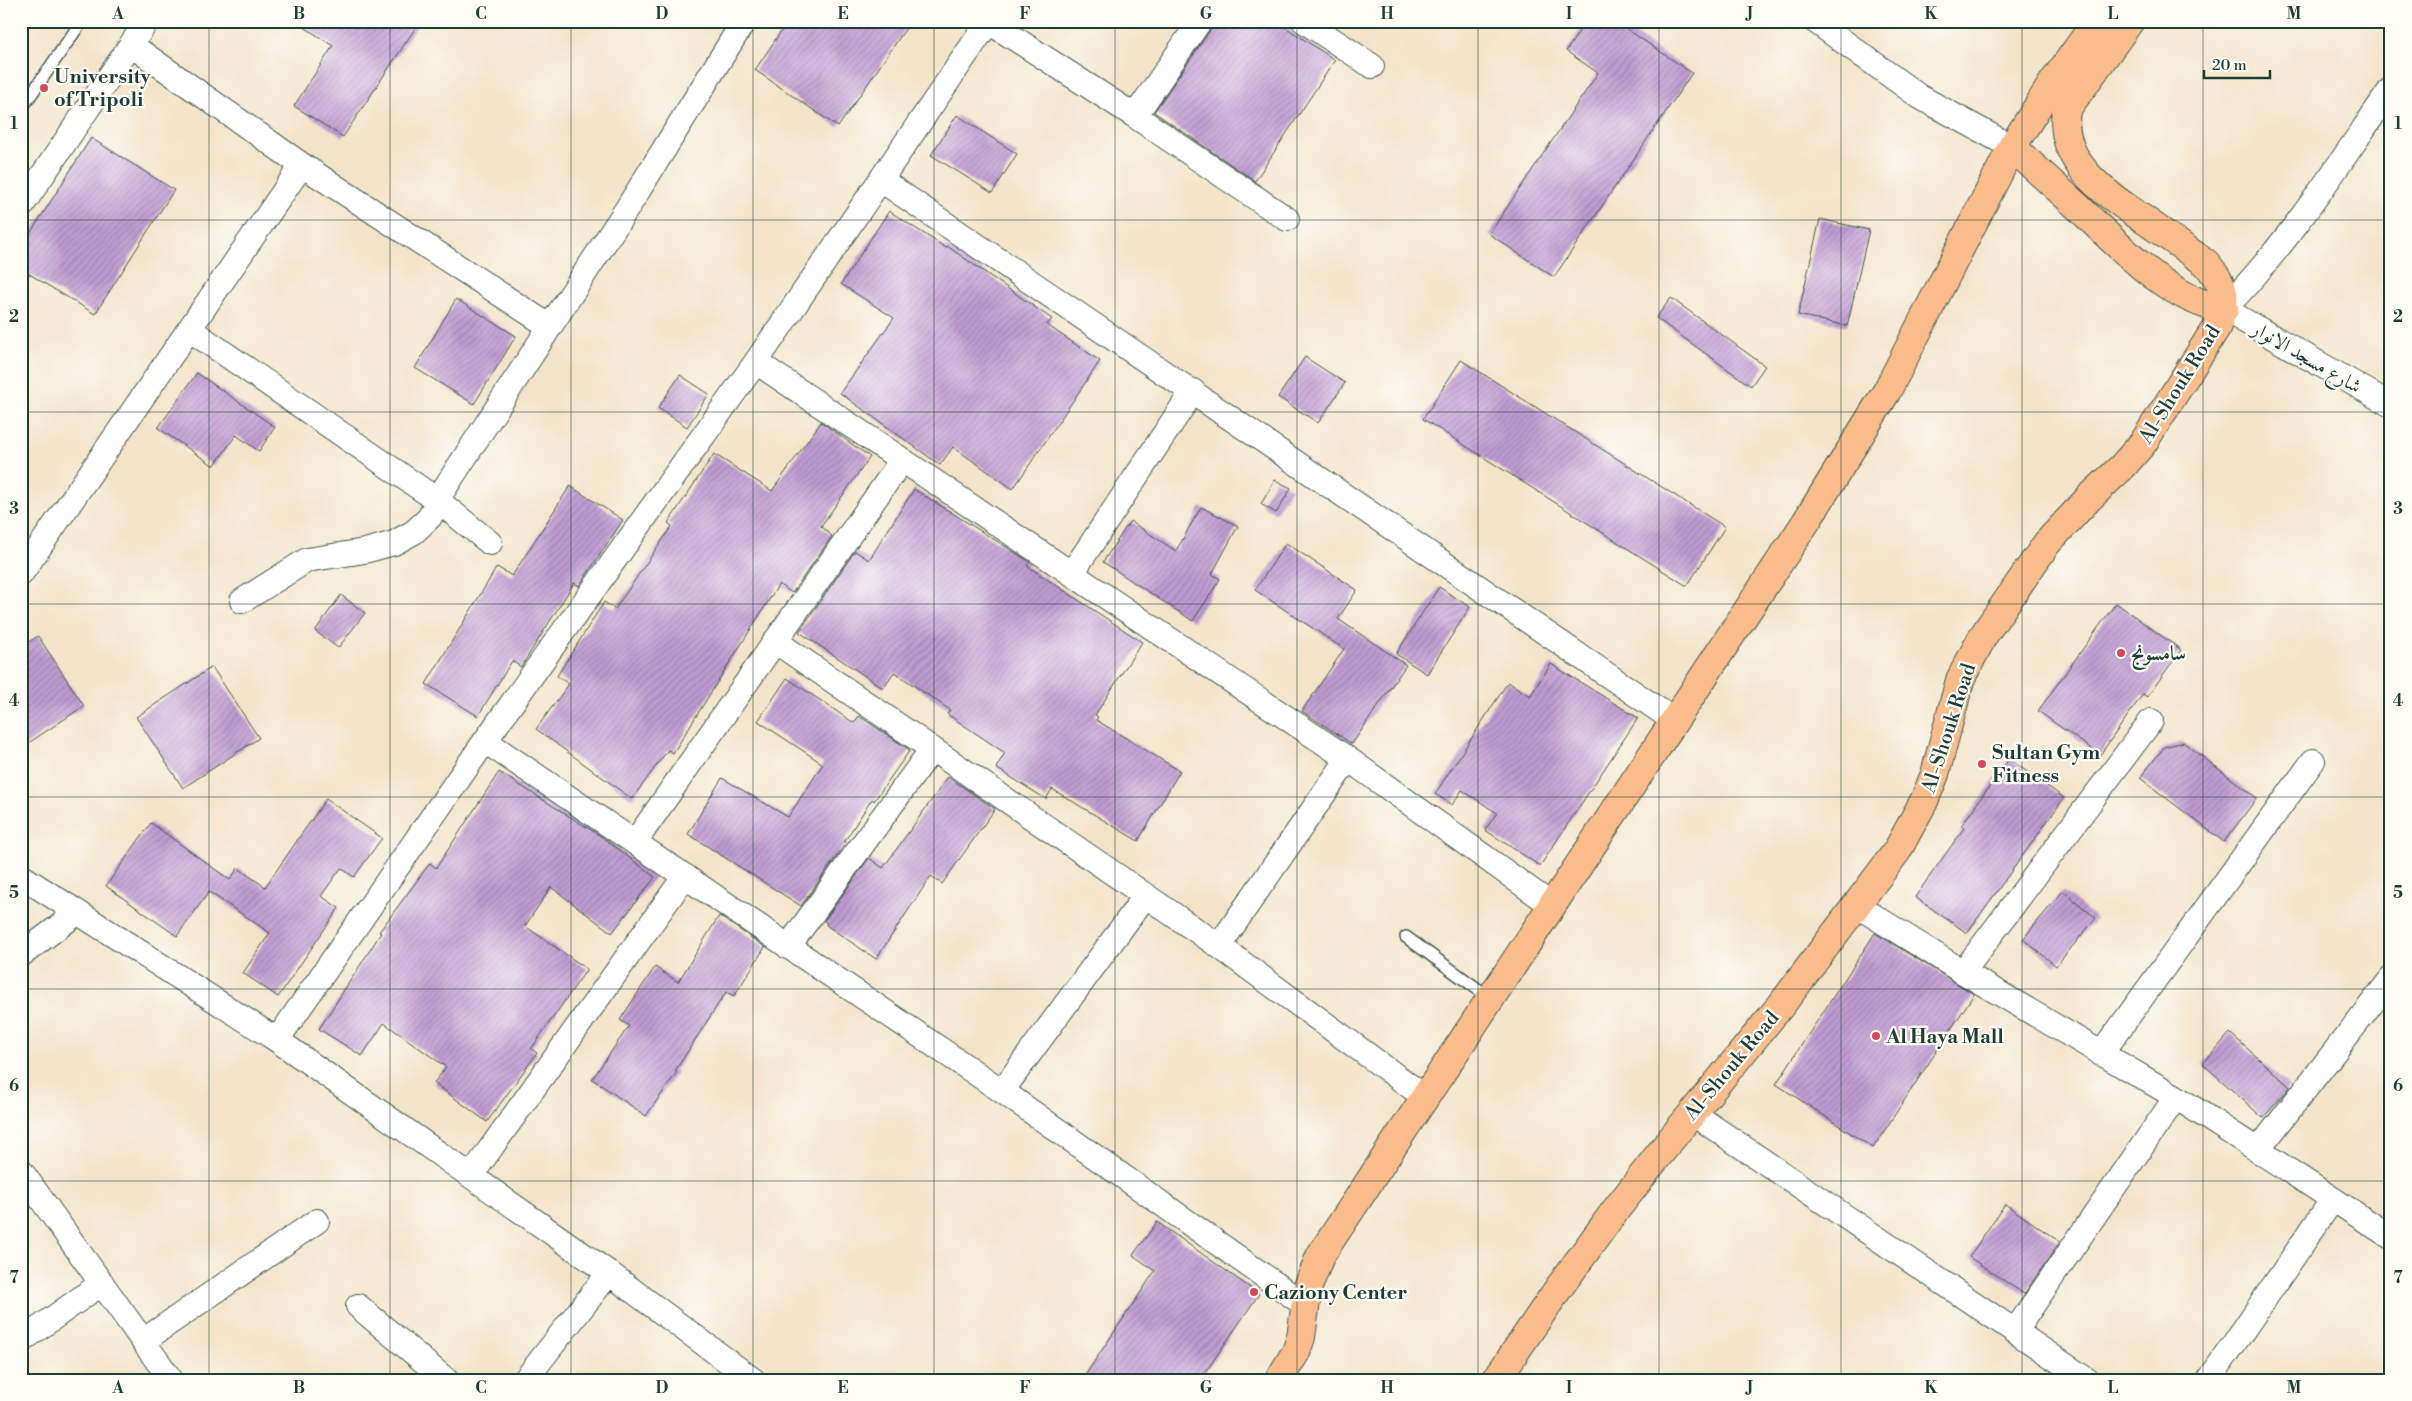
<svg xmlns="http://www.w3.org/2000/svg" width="2412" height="1401" viewBox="0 0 2412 1401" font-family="'Libre Bodoni',Amiri,serif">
	<defs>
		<pattern id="building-hatch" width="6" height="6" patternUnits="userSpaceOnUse" patternTransform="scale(1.25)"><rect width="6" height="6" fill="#bf9cd3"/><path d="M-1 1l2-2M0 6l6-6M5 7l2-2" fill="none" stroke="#9b80ac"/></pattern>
	</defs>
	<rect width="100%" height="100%" fill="#fdfcf7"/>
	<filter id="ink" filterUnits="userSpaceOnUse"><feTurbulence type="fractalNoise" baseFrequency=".02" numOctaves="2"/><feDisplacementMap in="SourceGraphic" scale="10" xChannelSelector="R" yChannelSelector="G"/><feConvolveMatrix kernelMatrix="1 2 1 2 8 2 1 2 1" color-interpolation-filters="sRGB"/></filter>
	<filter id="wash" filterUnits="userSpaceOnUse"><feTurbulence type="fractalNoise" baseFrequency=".0096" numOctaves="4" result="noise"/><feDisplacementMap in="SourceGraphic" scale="20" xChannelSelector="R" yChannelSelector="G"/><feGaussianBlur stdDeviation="1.12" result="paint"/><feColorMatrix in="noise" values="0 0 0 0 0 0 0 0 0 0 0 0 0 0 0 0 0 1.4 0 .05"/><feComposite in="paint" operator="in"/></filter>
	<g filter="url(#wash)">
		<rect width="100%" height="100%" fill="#f2e4c9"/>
		<g id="blocks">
			<path fill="url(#building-hatch)" d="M295 21H420L343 137 294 106 333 46Z
				M788 21H911L838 127 755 70Z
				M1214 21H1276L1335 60 1255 181 1154 112 1211 29Z
				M1586 21H1615L1692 73 1554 277 1489 234 1598 73 1566 51Z
				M957 115 1017 154 992 193 931 155Z
				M91 138 174 190 95 314 21 269V248Z
				M889 211 946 248 947 246 1052 319 1047 325 1100 361 1013 489 953 447 940 465 840 393 894 318 841 284Z
				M1820 219 1869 230 1847 326 1798 315Z
				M1671 298 1765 366 1751 386 1656 318Z
				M456 299 516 336 474 404 415 368Z
				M1305 357 1345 383 1318 423 1278 397Z
				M1461 360 1725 527 1687 586 1423 419Z
				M197 373 275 427 259 451 236 435 214 466 158 428Z
				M680 375 709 394 687 427 658 408Z
				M821 422 870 457 821 526 832 536 792 593 779 584 673 753 668 750 632 799 536 729 569 684 557 676 604 602 615 609 672 526 668 523 714 454 772 491Z
				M1275 480 1291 488 1276 513 1261 504Z
				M570 486 623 520 579 586 574 583 521 667 512 661 478 716 426 684 497 567 512 576Z
				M914 489 1022 557 1030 562 1027 566 1142 642 1095 715 1098 717 1096 720 1180 771 1138 841 1052 789 1046 799 996 768 1005 753 947 714 950 710 894 672 883 688 799 632 855 551 869 560Z
				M1201 507 1238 526 1212 574 1220 579 1193 621 1103 562 1130 521 1176 551Z
				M1286 543 1357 590 1338 619 1406 665 1352 744 1302 711 1344 649 1255 590Z
				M1439 587 1470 607 1427 674 1396 654Z
				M341 595 365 613 338 648 315 631Z
				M2116 603 2181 650 2147 697 2143 694 2100 755 2038 711Z
				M38 636 84 706 21 748V647Z
				M1551 664 1638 718 1540 866 1485 830 1497 813 1462 790 1452 805 1435 794 1508 682 1530 696Z
				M212 667 259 738 183 788 136 717Z
				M787 678 854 723 859 716 910 750 874 801 872 799 844 842 846 843 801 906 688 834 722 778 788 817 823 764 758 721Z
				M2183 742 2257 798 2224 842 2140 778 2164 747Z
				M2009 759 2064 798 1967 933 1915 897 1964 828 1961 826Z
				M499 772 602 837 655 877 612 933 551 887 525 926 587 969 531 1049 537 1053 487 1122 434 1083 446 1067 384 1023 362 1056 319 1029 381 933 379 932 430 863 436 868Z
				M948 777 995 809 942 884 931 876 876 959 826 925 827 923 824 921 869 858 883 868Z
				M326 799 382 838 354 877 341 868 321 896 339 908 278 997 243 973 270 933 209 892 177 936 106 886 151 823 230 880 238 868 265 887Z
				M2063 891 2096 918 2056 966 2023 939Z
				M719 916 765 947 734 996 726 992 675 1071 677 1072 646 1116 592 1079 629 1026 620 1020 655 967 678 982Z
				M1875 933 1974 994 1873 1148 1776 1084Z
				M2230 1033 2290 1087 2263 1118 2203 1064Z
				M2005 1204 2060 1242 2024 1294 1969 1257Z
				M1157 1222 1259 1294 1200 1380H1082L1155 1271 1133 1255Z"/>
		</g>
	</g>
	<g filter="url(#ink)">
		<use href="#blocks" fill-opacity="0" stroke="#3f564a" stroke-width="1"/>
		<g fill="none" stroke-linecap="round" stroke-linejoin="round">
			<g stroke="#3f564a" stroke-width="14">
				<path id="lane" d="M21 109 82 21
					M1406 937 1490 998"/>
			</g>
			<g stroke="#3f564a" stroke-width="26">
				<path id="street" d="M1304 21 1372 66
					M1815 21 1920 97 2012 147
					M989 22 1135 116 1287 219
					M131 45 302 165 549 326
					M2391 89C2338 165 2289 243 2224 309L2391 405
					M1135 116 1200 21
					M881 180 1675 721
					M21 207 147 21
					M189 329 437 500 490 543
					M756 362 1348 759 1553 906
					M1072 573 1193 391
					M21 574 302 165
					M242 601 307 560 365 551 394 543 414 532 430 517 437 500 628 207 744 21
					M775 641 1219 946 1426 1098
					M485 741 1002 1091 1305 1305
					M635 842 902 460
					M21 876 277 1040 609 1273 753 1380
					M1856 905 1963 972 2176 1097 2391 1237
					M1219 946 1348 759
					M788 947 932 749
					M21 955 77 913
					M1963 972 2151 721
					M277 1040 485 741 756 362 989 21
					M2101 1054 2313 761
					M1002 1091 1146 895
					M1692 1113 2087 1380
					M2258 1150 2391 979
					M21 1171 171 1380
					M471 1176 685 876
					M358 1306 446 1380
					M2015 1331 2176 1097
					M21 1341 102 1283
					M143 1341 317 1221
					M525 1380 609 1273
					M2209 1380 2333 1199"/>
			</g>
			<g stroke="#3f564a" stroke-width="30">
				<path id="primary" d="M2012 147C2034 167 2056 187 2078 207 2117 244 2168 300 2224 309
					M1279 1380 1296 1352 1301 1337 1308 1287 1320 1256 1806 522 1887 391 2012 147 2052 84 2097 21
					M1496 1380 1558 1289 1614 1212 1672 1138 1782 1004 1897 851 1924 801 1935 774 1960 680 1983 636 2047 543 2089 498 2122 467 2143 443 2216 328C2228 300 2226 286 2206 263 2186 249 2166 235 2146 221 2107 194 2058 164 2066 110L2130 21"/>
			</g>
			<use href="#lane" stroke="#fff" stroke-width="11"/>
			<use href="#street" stroke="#fff" stroke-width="24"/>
			<use href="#primary" stroke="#fabc8b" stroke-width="28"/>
		</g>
	</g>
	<path fill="none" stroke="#1f3d34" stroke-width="1" stroke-opacity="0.55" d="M209 21V1380M390 21V1380M571 21V1380M753 21V1380M934 21V1380M1115 21V1380M1297 21V1380M1478 21V1380M1659 21V1380M1841 21V1380M2022 21V1380M2203 21V1380M21 220H2391M21 412H2391M21 604H2391M21 797H2391M21 989H2391M21 1181H2391"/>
	<g fill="#d1495b" stroke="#fdfcf7" stroke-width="2">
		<circle cx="44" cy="88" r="5"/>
		<circle cx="2121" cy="653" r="5"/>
		<circle cx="1982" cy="764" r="5"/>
		<circle cx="1876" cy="1036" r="5"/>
		<circle cx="1254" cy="1292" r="5"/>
	</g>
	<g text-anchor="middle" stroke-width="4.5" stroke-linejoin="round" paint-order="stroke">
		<g font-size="20" font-weight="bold" fill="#1f3d34" stroke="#fdfcf7" text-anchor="start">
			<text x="54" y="83">University<tspan x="54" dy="23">of Tripoli</tspan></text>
			<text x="2131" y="660">سامسونج</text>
			<text x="1992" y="759">Sultan Gym<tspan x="1992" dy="23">Fitness</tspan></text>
			<text x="1886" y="1043">Al Haya Mall</text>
			<text x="1264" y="1299">Caziony Center</text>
		</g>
		<g font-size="20" fill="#1f3d34" stroke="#fdfcf7">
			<text transform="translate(2307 357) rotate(30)" y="7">شارع مسجد الانوار</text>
			<text transform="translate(2179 384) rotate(-58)" y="7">Al-Shouk Road</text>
			<text transform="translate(1948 728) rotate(-72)" y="7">Al-Shouk Road</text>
			<text transform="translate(1731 1065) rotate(-50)" y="7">Al-Shouk Road</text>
		</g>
	</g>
	<rect width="2412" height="1401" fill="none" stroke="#fdfcf7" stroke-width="55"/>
	<path d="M2204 70v8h66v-8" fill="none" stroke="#1f3d34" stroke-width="2.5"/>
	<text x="2212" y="70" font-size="15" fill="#1f3d34" stroke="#fdfcf7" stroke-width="4" paint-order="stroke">20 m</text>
	<rect x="28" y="28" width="2356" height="1346" fill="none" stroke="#1f3d34" stroke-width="2"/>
	<g font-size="16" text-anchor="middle" font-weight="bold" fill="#1f3d34">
		<text x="118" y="19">A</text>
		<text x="299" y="19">B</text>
		<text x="481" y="19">C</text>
		<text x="662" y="19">D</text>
		<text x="843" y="19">E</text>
		<text x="1025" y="19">F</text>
		<text x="1206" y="19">G</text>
		<text x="1387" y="19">H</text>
		<text x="1569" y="19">I</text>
		<text x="1750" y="19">J</text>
		<text x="1931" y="19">K</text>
		<text x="2113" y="19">L</text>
		<text x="2294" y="19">M</text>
		<text x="14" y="129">1</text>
		<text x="2398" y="129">1</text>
		<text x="14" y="322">2</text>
		<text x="2398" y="322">2</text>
		<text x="14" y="514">3</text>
		<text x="2398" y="514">3</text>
		<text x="14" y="706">4</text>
		<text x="2398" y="706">4</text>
		<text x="14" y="898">5</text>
		<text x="2398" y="898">5</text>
		<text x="14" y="1091">6</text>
		<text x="2398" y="1091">6</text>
		<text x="14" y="1283">7</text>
		<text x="2398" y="1283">7</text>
		<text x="118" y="1393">A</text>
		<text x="299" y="1393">B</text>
		<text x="481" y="1393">C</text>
		<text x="662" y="1393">D</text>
		<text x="843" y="1393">E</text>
		<text x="1025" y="1393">F</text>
		<text x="1206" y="1393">G</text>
		<text x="1387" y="1393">H</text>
		<text x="1569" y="1393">I</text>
		<text x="1750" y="1393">J</text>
		<text x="1931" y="1393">K</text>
		<text x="2113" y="1393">L</text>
		<text x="2294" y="1393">M</text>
	</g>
</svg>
